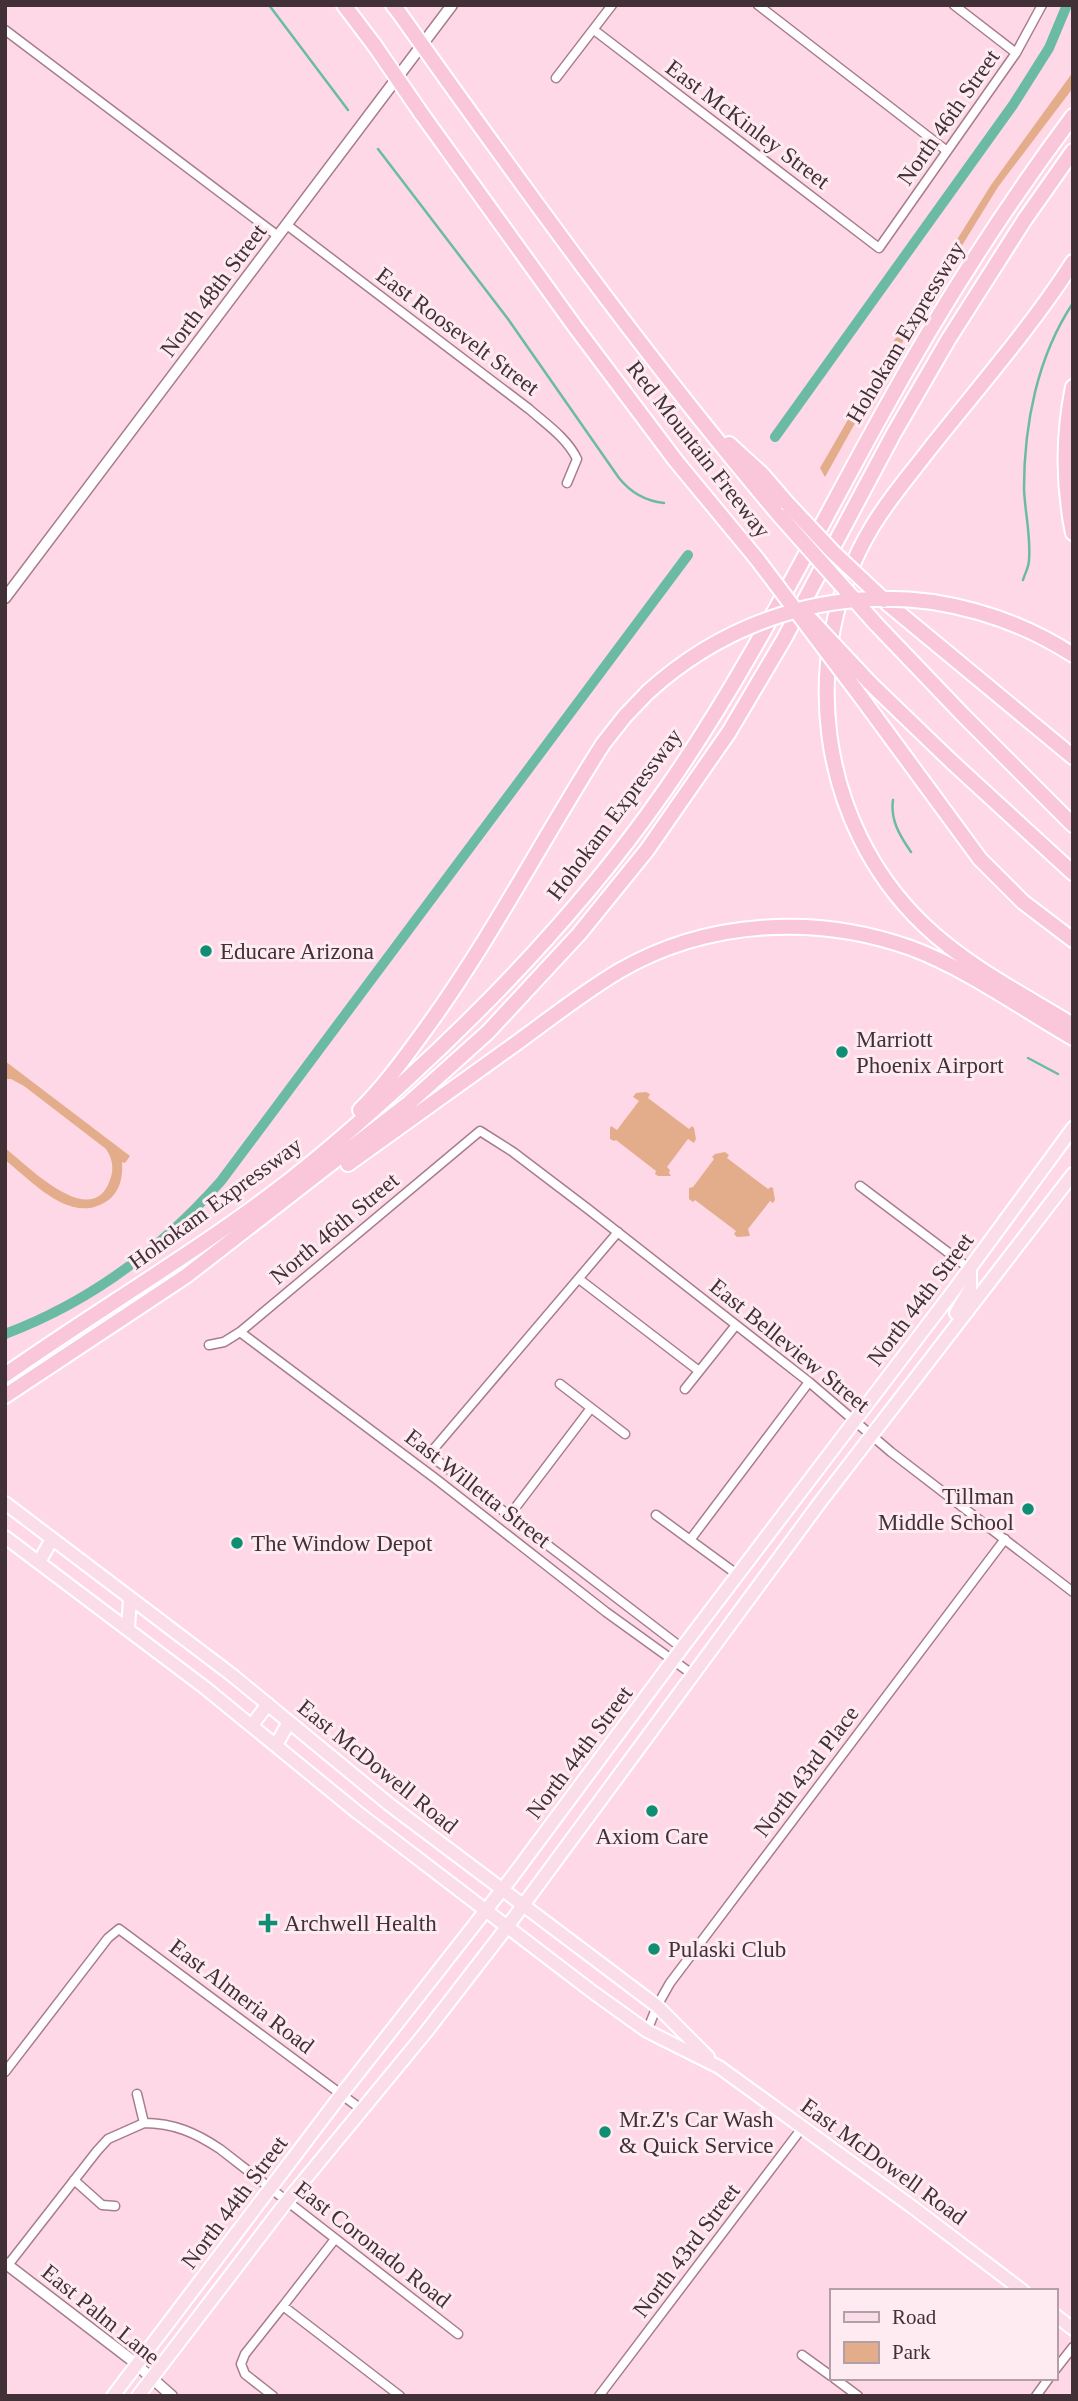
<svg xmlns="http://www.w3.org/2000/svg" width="1078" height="2401" viewBox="0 0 1078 2401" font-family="Georgia,serif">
	<rect width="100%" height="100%" fill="#fed8e6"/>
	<path fill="#e3ad8b" d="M1073 72V88L998 187 878 382 825 477 820 468 887 352 991 185Z
		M5 1061 130 1156 125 1163 122 1162C123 1177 120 1192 107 1201 71 1226 32 1181 5 1160V1148C28 1166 92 1232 110 1180 114 1170 113 1159 106 1149L24 1086 11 1079H5Z
		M646 1092 650 1094 648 1098 689 1129 692 1126 694 1128 696 1139 694 1143 688 1139 667 1167 670 1170 669 1173 671 1176H658L655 1174 656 1171 616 1140 614 1141 610 1139V1128L611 1126 617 1130 639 1101 633 1097 636 1093Z
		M725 1152 729 1155 727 1158 768 1189 771 1187 773 1188 775 1200 773 1203 770 1201 748 1229 750 1236 737 1237 734 1234 736 1231 695 1200 693 1202 689 1199V1188L693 1187 714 1159 712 1157 715 1154Z"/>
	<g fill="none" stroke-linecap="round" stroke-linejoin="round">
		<path stroke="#6bbba4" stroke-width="2.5" d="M269 5 348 110
			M378 149 508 319 619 478C631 493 645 501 664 503
			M1023 580C1025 573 1029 567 1029 560 1031 536 1025 513 1024 489 1024 425 1037 357 1073 303
			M893 800C890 820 900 836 911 852
			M1028 1058 1058 1074"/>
		<path stroke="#6bbba4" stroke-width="10" d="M775 437 1013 105 1049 48 1067 5
			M5 1334C90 1302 161 1249 221 1181L688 555"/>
		<g stroke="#a77d8e" stroke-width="11">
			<path id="minor" d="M758 5 947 151
				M954 5 1016 53
				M5 30 278 236
				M594 30 879 248 1016 53 1042 5
				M556 78 612 5
				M287 225 529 409C546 424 567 438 577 459L567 483
				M860 1186 970 1269
				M618 1232 432 1451 435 1459 468 1484 682 1648
				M579 1279 699 1371
				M240 1332 436 1479 606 1612 692 1674
				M209 1345 224 1342 240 1332 480 1131 513 1152 588 1209 809 1382 891 1452 1073 1592
				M560 1384 625 1434
				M685 1389 736 1325
				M656 1515 738 1575
				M509 1516 591 1408
				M690 1540 809 1382
				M647 2031 657 2006 670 1983 1005 1539
				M5 2072 108 1938 119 1929 361 2109
				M137 2094 144 2123C174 2123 196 2133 220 2149L458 2334
				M74 2180 102 2205 115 2206
				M8 2265 97 2151 108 2139 144 2123
				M283 2306 335 2239
				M802 2355 831 2376
				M1055 2370 1073 2347
				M834 2378 858 2396
				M273 2396 245 2374 241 2364 245 2354 283 2306 400 2396
				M599 2396 802 2128
				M1036 2396 1049 2378"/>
		</g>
		<g stroke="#a77d8e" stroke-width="13">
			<path id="tertiary" d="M5 598 452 5
				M5 2263 129 2358 172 2396"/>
		</g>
		<g stroke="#fff" stroke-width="16">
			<path id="primary" d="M956 1313 970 1289V1269
				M5 1503 232 1675 390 1805 657 2006 708 2057
				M5 1537 204 1687 357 1812 594 1993 647 2031 719 2067 911 2206 1023 2291
				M39 1562 52 1539
				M128 1629 130 1598
				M252 1725 268 1704
				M276 1745 289 1722
				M1055 2315 1073 2329
				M113 2396 341 2095 512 1877 682 1648 954 1290 1073 1128
				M138 2396 287 2201 426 2032 507 1927 821 1501 1073 1174"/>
		</g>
		<g stroke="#fff" stroke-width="18">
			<path id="motorway" d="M344 5 375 46
				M393 5 400 14
				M447 80C554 229 661 376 780 516
				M421 113 576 328 676 461 757 559
				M1073 262C1030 329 977 389 928 451 909 476 888 500 872 527 796 653 817 823 924 925 967 966 1022 994 1073 1025
				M1073 387C1063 436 1063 484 1073 533
				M729 444 762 474 787 503
				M933 602C983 610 1030 627 1073 655
				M887 603 1073 757
				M876 624 964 716 1073 825
				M870 683 951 761 1073 873
				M861 697 980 859 1023 902 1073 940
				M360 1110C385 1085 406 1056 427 1027 492 937 543 838 603 744L625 716 648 692
				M348 1164C402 1125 457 1086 511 1047 547 1021 582 993 619 971 707 920 816 914 911 948 967 969 1021 1008 1073 1038
				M5 1375C99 1309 200 1250 290 1180 330 1149 368 1115 405 1081 500 994 589 899 663 793 747 673 811 542 882 414 939 310 1002 211 1073 116
				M5 1396 186 1276 409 1103 488 1032 579 934 647 850 729 732 784 639 894 433 948 340 1025 219 1073 151"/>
		</g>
		<use href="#minor" stroke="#fff" stroke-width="8"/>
		<use href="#tertiary" stroke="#fff" stroke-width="10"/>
		<use href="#primary" stroke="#fbdde9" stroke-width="12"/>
		<use href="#motorway" stroke="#f9c6da" stroke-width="14"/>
		<g stroke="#fff" stroke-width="18" stroke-linecap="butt">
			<path id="motorway-bridge" d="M400 14 447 80
				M375 46 421 113
				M787 503 833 552 884 600
				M780 516 876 624
				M757 559 861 697
				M811 620 870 683
				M648 692C726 621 828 588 933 602"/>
		</g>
		<use href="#motorway-bridge" stroke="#f9c6da" stroke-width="14"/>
	</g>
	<g fill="#0f8e73" stroke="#feebf2" stroke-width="2.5">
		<circle cx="206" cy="951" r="7"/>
		<circle cx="842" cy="1052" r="7"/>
		<circle cx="1028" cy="1509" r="7"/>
		<circle cx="237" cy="1543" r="7"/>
		<circle cx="652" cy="1811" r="7"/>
		<path d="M264.5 1912.5h7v7h7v7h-7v7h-7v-7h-7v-7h7z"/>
		<circle cx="654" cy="1949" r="7"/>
		<circle cx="605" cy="2132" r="7"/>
	</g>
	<g text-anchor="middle" stroke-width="6" stroke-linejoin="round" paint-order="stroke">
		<g font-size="23" fill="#423037" stroke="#feebf2">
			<text transform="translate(948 117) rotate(-55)" y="8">North 46th Street</text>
			<text transform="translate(748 124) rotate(37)" y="8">East McKinley Street</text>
			<text transform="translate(213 290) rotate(-53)" y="8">North 48th Street</text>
			<text transform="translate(458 331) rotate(37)" y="8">East Roosevelt Street</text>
			<text transform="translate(905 332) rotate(-59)" y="8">Hohokam Expressway</text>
			<text transform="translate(699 449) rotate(52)" y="8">Red Mountain Freeway</text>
			<text transform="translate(614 814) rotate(-53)" y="8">Hohokam Expressway</text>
			<text transform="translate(215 1203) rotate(-36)" y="8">Hohokam Expressway</text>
			<text transform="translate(334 1228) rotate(-40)" y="8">North 46th Street</text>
			<text transform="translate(920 1299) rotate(-53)" y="8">North 44th Street</text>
			<text transform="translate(790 1345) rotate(39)" y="8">East Belleview Street</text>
			<text transform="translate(478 1488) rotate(38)" y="8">East Willetta Street</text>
			<text transform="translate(579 1752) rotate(-53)" y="8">North 44th Street</text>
			<text transform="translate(378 1766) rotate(39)" y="8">East McDowell Road</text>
			<text transform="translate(806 1771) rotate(-53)" y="8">North 43rd Place</text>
			<text transform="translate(242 1996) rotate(37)" y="8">East Almeria Road</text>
			<text transform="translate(884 2161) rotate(36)" y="8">East McDowell Road</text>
			<text transform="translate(234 2202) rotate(-53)" y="8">North 44th Street</text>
			<text transform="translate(373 2244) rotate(38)" y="8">East Coronado Road</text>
			<text transform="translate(686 2250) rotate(-53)" y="8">North 43rd Street</text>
			<text transform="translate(101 2314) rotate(39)" y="8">East Palm Lane</text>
		</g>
		<g font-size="23" fill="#423037" stroke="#feebf2" text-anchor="start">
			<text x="220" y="959">Educare Arizona</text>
			<text x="856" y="1047">Marriott<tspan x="856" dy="26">Phoenix Airport</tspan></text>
			<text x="1014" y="1504" text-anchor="end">Tillman<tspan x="1014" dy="26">Middle School</tspan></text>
			<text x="251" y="1551">The Window Depot</text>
			<text x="652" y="1844" text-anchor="middle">Axiom Care</text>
			<text x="284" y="1931">Archwell Health</text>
			<text x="668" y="1957">Pulaski Club</text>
			<text x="619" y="2127">Mr.Z's Car Wash<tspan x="619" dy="26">&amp; Quick Service</tspan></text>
		</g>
	</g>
	<rect width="1078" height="2401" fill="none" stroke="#423037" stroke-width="14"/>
	<rect x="830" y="2289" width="228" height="91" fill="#feebf2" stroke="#b3a0a7" stroke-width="2"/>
	<rect x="844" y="2312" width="35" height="10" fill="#fbdde9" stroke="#b3a0a7" stroke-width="2"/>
	<text x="892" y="2324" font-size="21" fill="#423037">Road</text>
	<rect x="844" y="2342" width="35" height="21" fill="#e3ad8b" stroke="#b3a0a7" stroke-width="2"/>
	<text x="892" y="2359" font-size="21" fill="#423037">Park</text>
</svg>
